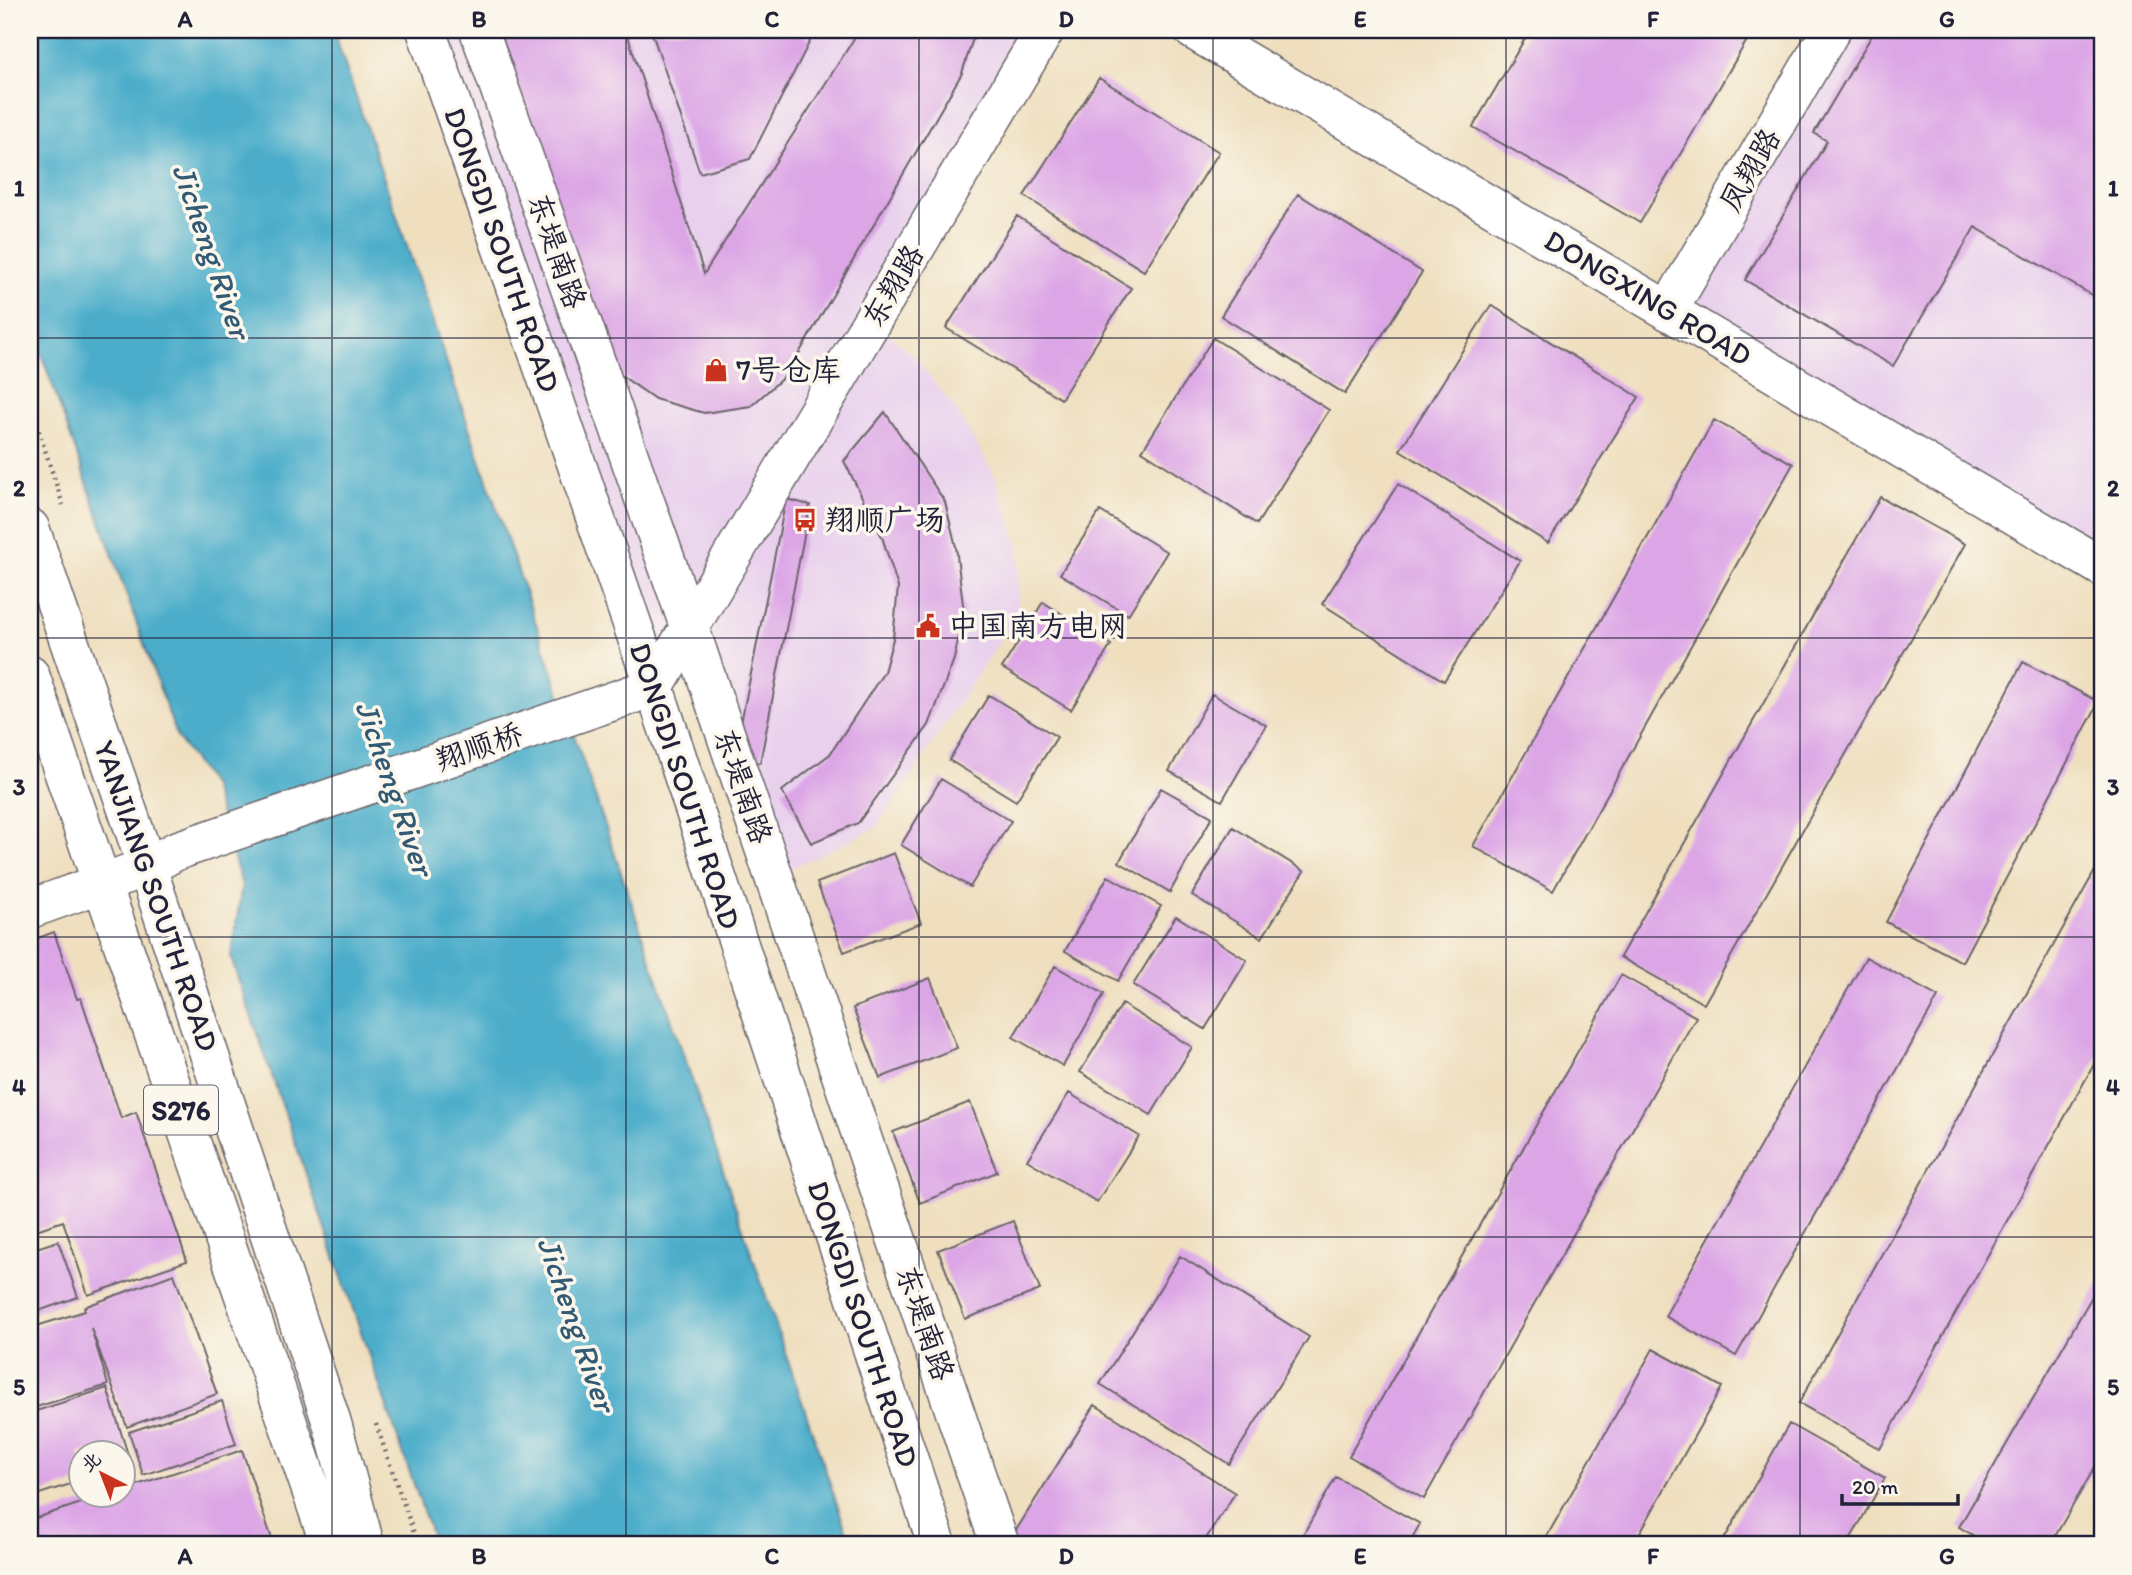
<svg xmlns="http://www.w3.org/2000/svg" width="2132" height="1575" viewBox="0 0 2132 1575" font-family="Itim,'LXGW WenKai TC',sans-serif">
	<rect width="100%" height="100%" fill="#fbf7ec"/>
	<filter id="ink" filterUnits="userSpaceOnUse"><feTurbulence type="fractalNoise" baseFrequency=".0143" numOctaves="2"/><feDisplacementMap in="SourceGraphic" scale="14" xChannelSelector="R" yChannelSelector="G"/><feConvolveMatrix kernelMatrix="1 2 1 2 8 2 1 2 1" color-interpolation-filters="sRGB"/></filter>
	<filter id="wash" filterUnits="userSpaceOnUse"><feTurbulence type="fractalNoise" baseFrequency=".00686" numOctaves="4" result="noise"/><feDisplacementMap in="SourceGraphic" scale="28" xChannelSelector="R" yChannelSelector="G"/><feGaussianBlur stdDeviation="1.57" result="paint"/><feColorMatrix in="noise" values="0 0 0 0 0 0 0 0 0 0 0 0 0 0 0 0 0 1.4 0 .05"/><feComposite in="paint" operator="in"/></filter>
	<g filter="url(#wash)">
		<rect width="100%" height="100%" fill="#efdfbf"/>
		<path fill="#e9d1ed" d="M426 30H1045L872 321 913 355 956 410 994 474 1019 547 1018 614 876 828 774 877 690 630 654 687Z
			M1831 30H2102V567L1668 311Z"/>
		<path fill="#4badca" stroke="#366882" stroke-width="2" d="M30 30H333L851 1545H435L231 958 242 885 212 786 177 737 30 322Z"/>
		<g id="blocks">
			<path fill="#dca5e6" d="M496 30H626L704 274 857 34 849 30H975V32L962 73 787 374 751 406 704 413 655 399 615 371Z
				M651 30H795L811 39 750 159 700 173Z
				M1530 30H1753L1640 223 1473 127Z
				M1875 30H2102V301L1975 227 1893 366 1745 280 1827 141 1814 133Z
				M1099 78 1219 152 1144 271 1024 196Z
				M1298 194 1422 272 1345 394 1221 316Z
				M1017 216 1131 288 1061 399 946 328Z
				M1491 305 1639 397 1548 543 1400 450Z
				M1213 338 1329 410 1257 524 1142 451Z
				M885 412 945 502 956 547 964 613 954 659 929 725 858 823 811 843 782 791 830 754 884 672 893 639 898 587 882 537 844 461Z
				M1714 420 1793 464 1553 891 1473 846Z
				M1398 484 1520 561 1444 681 1322 604Z
				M1880 497 1965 544 1704 1004 1620 957Z
				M786 499 810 505 760 763 734 758Z
				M1100 511 1167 552 1128 615 1060 574Z
				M1043 602 1111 645 1071 710 1002 668Z
				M2023 662 2099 702 1962 962 1886 922Z
				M1212 694 1266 725 1222 801 1169 771Z
				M989 695 1057 737 1016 801 949 760Z
				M941 779 1011 821 970 887 901 845Z
				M1161 788 1212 817 1170 892 1119 862Z
				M1233 827 1304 871 1262 938 1192 895Z
				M894 853 921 923 844 952 817 883Z
				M2102 858V1050L1880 1449 1799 1403Z
				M1108 876 1161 906 1118 981 1065 951Z
				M1176 916 1247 960 1205 1029 1133 985Z
				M54 932 77 999 81 998 121 1118 136 1112 187 1261 88 1295 63 1221 30 1232V941Z
				M1866 957 1938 997 1736 1356 1665 1316Z
				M1055 966 1104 994 1063 1066 1013 1037Z
				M1621 975 1696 1017 1424 1499 1349 1456Z
				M930 978 957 1048 880 1078 853 1008Z
				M1122 1004 1192 1047 1151 1115 1080 1072Z
				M1069 1093 1139 1136 1097 1202 1027 1160Z
				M970 1102 997 1172 920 1203 893 1132Z
				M1013 1221 1040 1290 965 1319 938 1250Z
				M58 1241 78 1297 30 1314V1250Z
				M1180 1256 1309 1337 1229 1464 1100 1384Z
				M174 1274 217 1394 127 1427 91 1328 108 1385 30 1409V1328L85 1311 84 1307Z
				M2102 1279V1455L2050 1545H1990L1959 1527Z
				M1653 1349 1722 1387 1633 1545H1542Z
				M107 1388 131 1464 122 1467V1452H80V1481L30 1497V1413Z
				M222 1401 236 1444 143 1475 129 1432Z
				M1095 1405 1235 1493 1202 1545 1008 1543Z
				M1789 1424 1885 1478 1847 1545H1721Z
				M242 1450 274 1545H30V1520L108 1494H122V1490Z
				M1336 1477 1420 1524 1408 1545H1297Z"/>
		</g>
	</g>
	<g filter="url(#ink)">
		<use href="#blocks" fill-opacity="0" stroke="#6a6469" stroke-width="2"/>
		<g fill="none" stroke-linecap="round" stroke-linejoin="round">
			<g stroke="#6a6469" stroke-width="41">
				<path id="minor" d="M1193 30 2102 567
					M1668 311 1831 30
					M30 909 147 867 176 851 654 687 1045 30"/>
			</g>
			<g stroke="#6a6469" stroke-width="41">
				<path id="major" d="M426 30 654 687 937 1545
					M479 30 690 629 1000 1545
					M30 528 147 867 332 1423 365 1545
					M30 675 330 1545"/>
			</g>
			<path stroke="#6a6469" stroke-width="4.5" stroke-dasharray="2 5" stroke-linecap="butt" d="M30 404 63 505
				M376 1424 418 1545"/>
			<use href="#minor" stroke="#fff" stroke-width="38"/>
			<use href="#major" stroke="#fff" stroke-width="38"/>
		</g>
	</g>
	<path fill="none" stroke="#22223b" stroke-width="2" stroke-opacity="0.55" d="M332 30V1545M626 30V1545M919 30V1545M1213 30V1545M1506 30V1545M1800 30V1545M30 338H2102M30 638H2102M30 937H2102M30 1237H2102"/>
	<defs>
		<g id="shop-bare" transform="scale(1.89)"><path d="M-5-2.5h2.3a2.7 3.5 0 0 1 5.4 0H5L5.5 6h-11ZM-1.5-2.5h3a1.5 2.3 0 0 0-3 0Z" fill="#c8321e" stroke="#fbf7ec" stroke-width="2.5" paint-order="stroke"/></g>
		<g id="bus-bare" transform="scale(1.89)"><path d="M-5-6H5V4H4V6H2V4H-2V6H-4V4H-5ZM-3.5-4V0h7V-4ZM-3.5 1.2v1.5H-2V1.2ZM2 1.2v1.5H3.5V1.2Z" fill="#c8321e" stroke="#fbf7ec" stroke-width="2.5" paint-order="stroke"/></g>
		<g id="civic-bare" transform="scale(1.89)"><path d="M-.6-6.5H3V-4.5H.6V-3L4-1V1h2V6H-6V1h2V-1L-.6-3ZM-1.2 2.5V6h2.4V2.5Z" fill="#c8321e" stroke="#fbf7ec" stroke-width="2.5" paint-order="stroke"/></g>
	</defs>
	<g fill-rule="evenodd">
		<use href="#shop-bare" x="716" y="370"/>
		<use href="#bus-bare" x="805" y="520"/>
		<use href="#civic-bare" x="928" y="626"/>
	</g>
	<g text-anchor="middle" stroke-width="7" stroke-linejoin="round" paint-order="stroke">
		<rect fill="#fbf7ec" stroke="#636270" stroke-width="2" x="144" y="1085.5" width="74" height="49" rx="5"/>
		<g font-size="28" font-weight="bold" fill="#22223b">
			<text x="181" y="1120">S276</text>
		</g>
		<g font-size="30" fill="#22223b" stroke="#fbf7ec">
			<text transform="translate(1750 170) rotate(-60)" y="10">凤翔路</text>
			<text transform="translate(502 250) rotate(71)" y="10">DONGDI SOUTH ROAD</text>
			<text transform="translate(557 251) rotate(71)" y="10">东堤南路</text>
			<text transform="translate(893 286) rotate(-59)" y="10">东翔路</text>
			<text transform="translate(1648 298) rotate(31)" y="10">DONGXING ROAD</text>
			<text transform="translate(479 747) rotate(-19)" y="10">翔顺桥</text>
			<text transform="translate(685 786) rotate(72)" y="10">DONGDI SOUTH ROAD</text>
			<text transform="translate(743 786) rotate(71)" y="10">东堤南路</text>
			<text transform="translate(156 896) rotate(71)" y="10">YANJIANG SOUTH ROAD</text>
			<text transform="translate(925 1323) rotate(71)" y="10">东堤南路</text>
			<text transform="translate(863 1324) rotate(72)" y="10">DONGDI SOUTH ROAD</text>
		</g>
		<g font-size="30" fill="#22223b" stroke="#fbf7ec" text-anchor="start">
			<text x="736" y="380">7号仓库</text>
			<text x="825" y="530">翔顺广场</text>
			<text x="948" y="636">中国南方电网</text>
		</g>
		<g font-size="32" font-style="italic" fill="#325a74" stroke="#fbf7ec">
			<text transform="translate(212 251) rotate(71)" y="11">Jicheng River</text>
			<text transform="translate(395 788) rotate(71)" y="11">Jicheng River</text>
			<text transform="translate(577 1324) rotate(71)" y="11">Jicheng River</text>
		</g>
	</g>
	<rect width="2132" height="1575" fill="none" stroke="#fbf7ec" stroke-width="77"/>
	<g transform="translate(102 1474) rotate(318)"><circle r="33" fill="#fbf7ec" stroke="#a4a2a5" stroke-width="2"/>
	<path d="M0-5L12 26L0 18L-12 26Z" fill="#c8321e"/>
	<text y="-10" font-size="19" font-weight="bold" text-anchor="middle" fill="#22223b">北</text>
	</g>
	<path d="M1842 1494v10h116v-10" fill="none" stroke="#22223b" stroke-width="3.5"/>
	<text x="1852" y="1494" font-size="21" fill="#22223b" stroke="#fbf7ec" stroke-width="5" paint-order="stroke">20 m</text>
	<rect x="38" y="38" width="2056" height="1498" fill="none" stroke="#22223b" stroke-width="2.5"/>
	<g font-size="23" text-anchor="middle" font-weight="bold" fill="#22223b">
		<text x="185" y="27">A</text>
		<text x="479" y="27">B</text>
		<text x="772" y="27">C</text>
		<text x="1066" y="27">D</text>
		<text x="1360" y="27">E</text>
		<text x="1653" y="27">F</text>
		<text x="1947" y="27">G</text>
		<text x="19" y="196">1</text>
		<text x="2113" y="196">1</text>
		<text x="19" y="496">2</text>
		<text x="2113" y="496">2</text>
		<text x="19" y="795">3</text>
		<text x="2113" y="795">3</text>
		<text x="19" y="1095">4</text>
		<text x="2113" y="1095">4</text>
		<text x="19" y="1395">5</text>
		<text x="2113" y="1395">5</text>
		<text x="185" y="1564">A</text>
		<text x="479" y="1564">B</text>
		<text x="772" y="1564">C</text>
		<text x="1066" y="1564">D</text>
		<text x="1360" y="1564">E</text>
		<text x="1653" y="1564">F</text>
		<text x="1947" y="1564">G</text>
	</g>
</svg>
